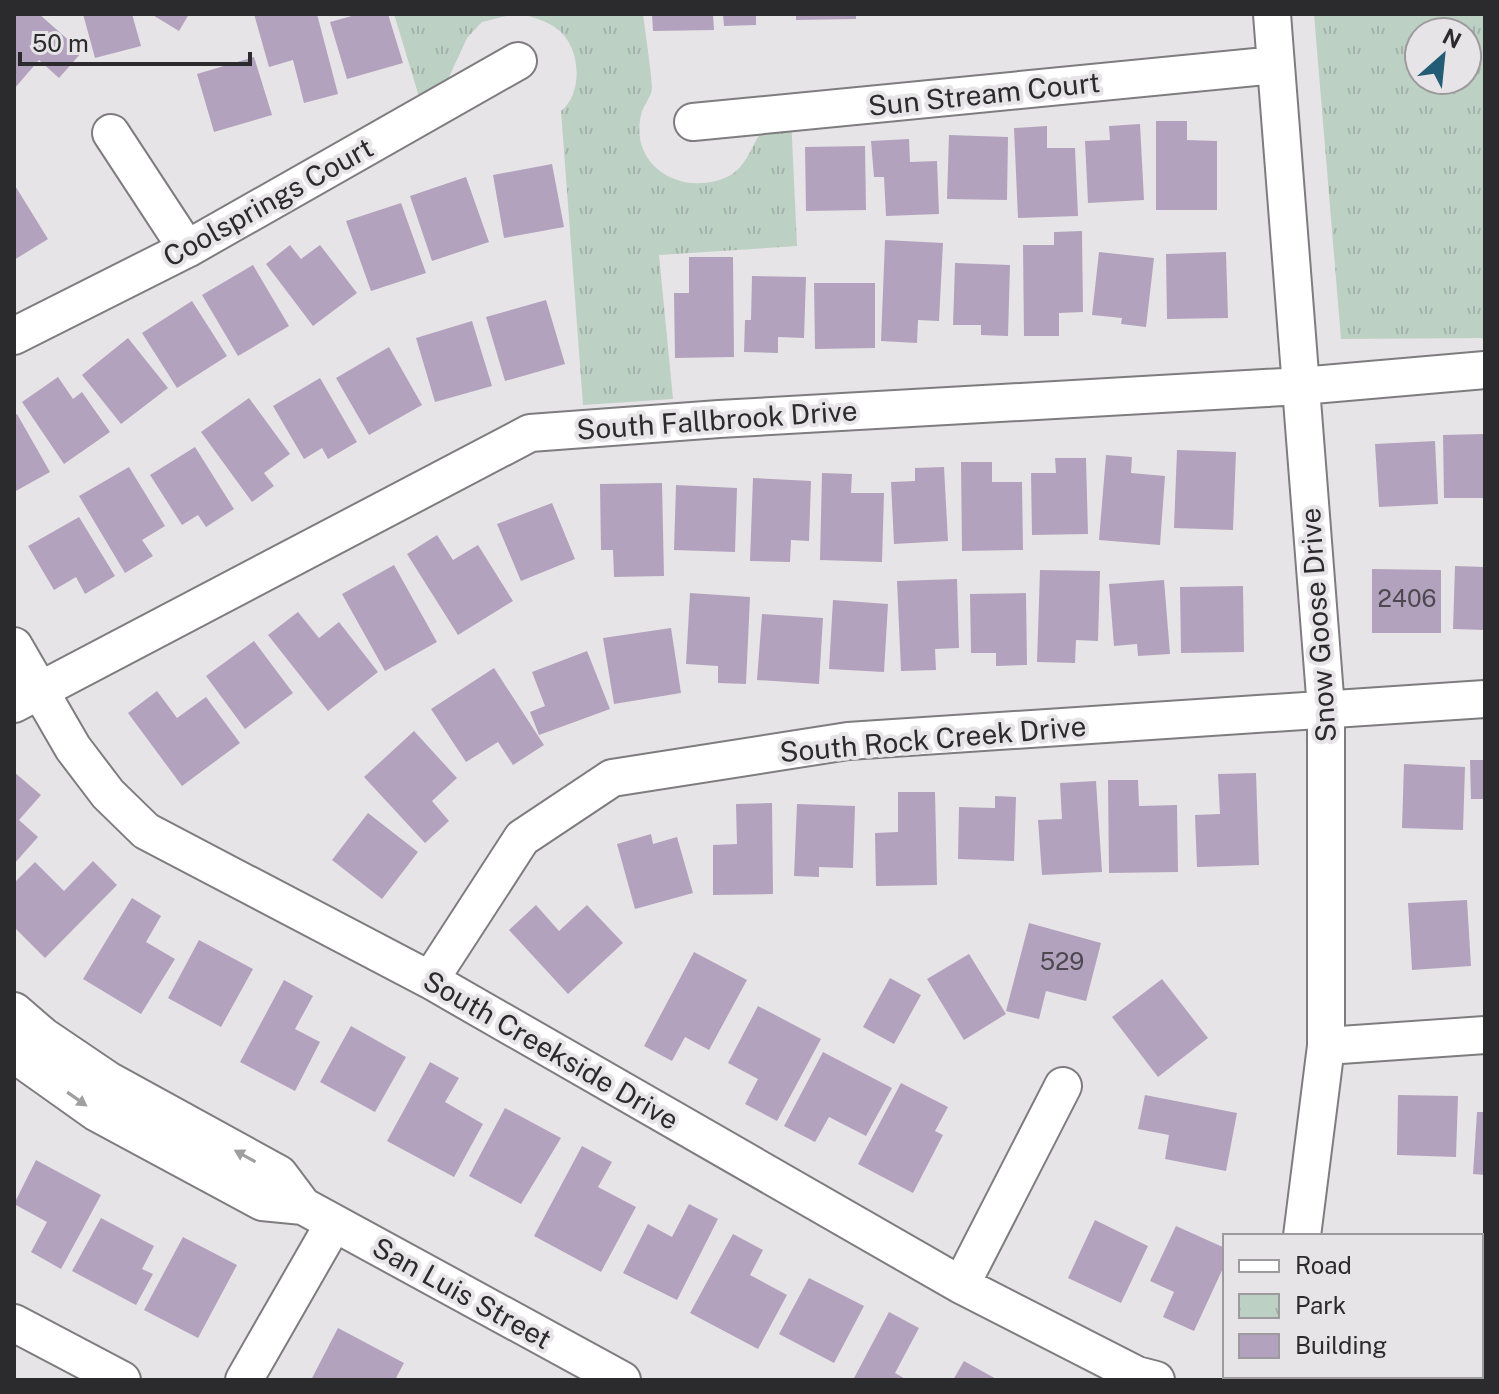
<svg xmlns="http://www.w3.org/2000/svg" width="1499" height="1394" viewBox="0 0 1499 1394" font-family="'Public Sans',sans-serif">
	<defs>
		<pattern id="park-tufts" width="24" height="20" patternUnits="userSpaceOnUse" patternTransform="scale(2)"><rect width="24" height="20" fill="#bdd0c4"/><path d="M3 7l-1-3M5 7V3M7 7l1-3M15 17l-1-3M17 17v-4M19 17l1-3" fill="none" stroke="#a3b3a9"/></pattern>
	</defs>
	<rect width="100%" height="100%" fill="#e7e4e7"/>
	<path fill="url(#park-tufts)" fill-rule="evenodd" d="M394 14H514L482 22 467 38 443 90 420 100Z
		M521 14H643C646 38 650 63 652 87 652 97 643 105 641 115 629 167 683 197 727 177 745 169 750 149 760 134 765 126 781 121 791 116L797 246 659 255 673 399 583 405 561 111C584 93 581 45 556 28 546 21 533 17 521 14Z
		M1314 14H1485V338L1341 339ZM1419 32H1467V80H1419Z"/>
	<path fill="#b3a2bd" d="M14 14H39L82 52 59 78 39 60 14 89Z
		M83 14H132L141 46 95 58Z
		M151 14H189L179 31Z
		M254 14H317L338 94 304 103 293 60 269 67Z
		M359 14H388L403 63 347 79 330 22Z
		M652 14H713L714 30 653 31Z
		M723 14H756V25L724 26Z
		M796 14H856V19L796 20Z
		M254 57 272 115 214 132 197 74Z
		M1156 121H1187V140L1217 141V210H1156Z
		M1140 124 1144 200 1088 203 1085 141 1110 140 1109 126Z
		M1047 126V148H1075L1078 216 1018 218 1014 128Z
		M949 135 1008 137 1007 200 947 199Z
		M909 139 910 162 937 161 939 214 886 216 884 177H874L871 141Z
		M865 146 866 210 806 211 805 147Z
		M552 164 564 227 504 238 493 175Z
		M466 177 489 242 432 261 410 196Z
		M14 184 48 239 14 260Z
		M401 203 426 273 371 291 346 221Z
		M1082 231 1083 312 1059 313V336H1024L1023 245H1054V232Z
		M885 240 943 243 939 321 918 320 917 343 881 341Z
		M290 245 301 259 320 245 357 293 313 326 266 264Z
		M1099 252 1154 258 1146 327 1121 324 1122 318 1092 315Z
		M1226 252 1228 318 1167 319 1166 254Z
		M689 257H733L734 357 675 358 674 293H689Z
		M955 263 1010 265 1008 336 981 335V325H953Z
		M253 265 289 326 238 356 202 295Z
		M752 276 806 277 804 338 778 337V353L744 352 745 320H751Z
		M814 283H875V348L815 349Z
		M546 300 565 364 505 381 486 317Z
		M192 301 227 356 177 388 142 333Z
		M472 321 492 386 435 402 416 338Z
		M128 338 168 388 121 424 82 375Z
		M389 347 422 405 369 435 336 378Z
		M58 377 73 399 82 392 110 432 64 464 22 402Z
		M320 378 357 442 328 459 322 448 304 459 273 406Z
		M249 398 290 454 264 473 274 486 252 502 201 432Z
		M17 414 50 472 14 492V416Z
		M1485 434V498H1444L1443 435Z
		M1435 441 1438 504 1379 507 1375 444Z
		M195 447 234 509 206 527 198 515 182 525 150 475Z
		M1177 450 1236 452 1233 530 1174 528Z
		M1106 455 1132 457 1131 473 1165 476 1160 545 1099 540Z
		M1055 458H1086L1088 534 1032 535 1031 473H1056Z
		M961 462H992V482H1022L1023 550 962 551Z
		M129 467 165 526 142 540 153 556 125 573 79 496Z
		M944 467 948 541 894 544 891 482 915 481V468Z
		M822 473 852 474 851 493H884L882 562 820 560Z
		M753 478 811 481 809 541 791 540 790 562 750 561Z
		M662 483 664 576 614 577 613 550H601L600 484Z
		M676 485 737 488 735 552 674 550Z
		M552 503 575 559 521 581 497 524Z
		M79 517 115 576 85 594 76 577 54 590 28 546Z
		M437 535 453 560 478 545 513 601 458 635 407 554Z
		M394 565 437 642 385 671 342 594Z
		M1455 566 1485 567V630L1453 629Z
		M1372 569 1441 570V633H1372Z
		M1040 570 1100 571 1098 641 1076 640 1075 663 1037 662Z
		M957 579 959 648 935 649 936 670 901 671 897 581Z
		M1164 580 1170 654 1138 656 1137 644 1114 646 1109 584Z
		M1243 586 1244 652 1181 653 1180 587Z
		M690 593 750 597 746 684 718 683V666L686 664Z
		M1026 593 1027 665 996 666V653H971L970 594Z
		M833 600 888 604 884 672 829 669Z
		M298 612 319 638 339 622 378 672 328 711 268 635Z
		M762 614 823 618 819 684 757 680Z
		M671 628 681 693 614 704 603 638Z
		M254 641 293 693 245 729 206 676Z
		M587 651 610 709 539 735 530 712 545 706 532 672Z
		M494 668 544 745 513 765 498 742 466 762 431 709Z
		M157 691 177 718 206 697 240 743 182 786 128 713Z
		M414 731 457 778 432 801 449 821 425 843 364 777Z
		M1470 760H1485V799H1471Z
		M1404 764 1465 767 1463 830 1402 828Z
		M14 772 41 795 19 820 38 837 14 864Z
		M1256 773 1259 865 1197 867 1195 815 1220 814 1218 774Z
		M1108 780H1138L1139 806 1177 805 1178 872 1109 873Z
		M1096 781 1102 872 1042 875 1038 820 1062 819 1060 783Z
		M898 792H935L937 885 876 886 875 833 898 832Z
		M995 796 1016 797 1014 861 958 859 959 807 995 808Z
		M772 803 773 894 713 895V845L737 844 736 804Z
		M797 804 855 806 853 868 819 867V877L794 876Z
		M368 813 418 852 382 899 332 860Z
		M651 834 653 844 677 837 693 893 635 909 617 844Z
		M93 861 117 885 45 958 14 927V883L35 862 64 891Z
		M132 898 161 916 146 942 175 959 141 1014 83 979Z
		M1467 900 1471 966 1412 970 1408 903Z
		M536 905 559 931 587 905 623 943 568 994 509 930Z
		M1029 923 1101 943 1086 1001 1046 991 1039 1019 1006 1011Z
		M199 940 253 969 221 1027 168 998Z
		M694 952 747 980 709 1050 685 1037 672 1061 644 1046Z
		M969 954 1006 1014 964 1040 927 979Z
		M890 978 921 995 894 1044 863 1027Z
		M1162 979 1208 1038 1158 1077 1112 1017Z
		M284 980 313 996 295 1029 320 1042 295 1091 240 1062Z
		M758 1006 821 1039 777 1121 745 1104 758 1079 728 1063Z
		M351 1026 406 1057 375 1112 320 1082Z
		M823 1052 892 1088 866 1136 829 1117 815 1142 784 1126Z
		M430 1062 459 1078 445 1102 483 1124 454 1177 387 1141Z
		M901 1083 948 1107 935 1131 943 1135 913 1193 858 1164Z
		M1145 1095 1237 1113 1226 1171 1165 1159 1169 1135 1138 1129Z
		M1398 1095 1458 1096 1456 1157 1397 1155Z
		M505 1108 561 1138 521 1204 469 1176Z
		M1477 1112H1485V1175L1473 1174Z
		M582 1146 612 1162 598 1187 636 1207 601 1272 534 1236Z
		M36 1160 101 1195 61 1269 31 1252 47 1222 14 1204Z
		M689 1204 718 1219 677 1300 623 1273 648 1224 672 1237Z
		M101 1218 154 1246 142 1269 153 1274 136 1305 72 1271Z
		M1095 1220 1148 1246 1121 1303 1068 1278Z
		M1176 1226 1225 1248V1264L1194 1331 1163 1317 1174 1292 1150 1281Z
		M733 1234 763 1250 750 1275 787 1295 758 1349 690 1313Z
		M183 1237 237 1265 198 1338 144 1310Z
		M1481 1241H1485V1299L1481 1300Z
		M809 1278 864 1306 834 1363 779 1334Z
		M889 1312 919 1328 895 1373 907 1380H853Z
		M338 1328 404 1363 395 1380H311Z
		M964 1361 998 1380H953Z"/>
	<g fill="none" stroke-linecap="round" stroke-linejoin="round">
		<g stroke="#7e7c7e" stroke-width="40">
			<path id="minor" d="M1272 14 1326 709V1046L1302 1236
				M693 122 1276 65
				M111 133 187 249
				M14 336 187 249 518 61
				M14 646 73 748 108 794 146 831 430 980 961 1285 1137 1375 1156 1380
				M14 704 530 433 719 419 1301 386 1485 370
				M430 980 522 838 612 778 848 741 1485 699
				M14 1011 43 1036 108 1080 279 1174 303 1206
				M1326 1046 1485 1035
				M14 1054 97 1113 262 1202 303 1206 622 1380
				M961 1285 1063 1086
				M14 1323 122 1380
				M244 1380 334 1223
				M1283 1380 1284 1376"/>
		</g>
		<use href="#minor" stroke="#fff" stroke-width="36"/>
	</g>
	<defs><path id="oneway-solid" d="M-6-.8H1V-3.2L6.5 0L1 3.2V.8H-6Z" transform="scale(2)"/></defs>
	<g fill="#a09fa0">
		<use href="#oneway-solid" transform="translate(77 1099) rotate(35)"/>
		<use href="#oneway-solid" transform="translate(245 1156) rotate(-151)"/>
	</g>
	<g text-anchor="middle" stroke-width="8" stroke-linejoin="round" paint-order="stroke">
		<g font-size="24" fill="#4d4850">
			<text x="1407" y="607">2406</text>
			<text x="1062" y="970">529</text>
		</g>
		<g font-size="28" fill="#2b2a2c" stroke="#e7e4e7">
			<text transform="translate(984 94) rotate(-6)" y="10">Sun Stream Court</text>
			<text transform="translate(268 202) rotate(-29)" y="10">Coolsprings Court</text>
			<text transform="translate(717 420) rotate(-4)" y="10">South Fallbrook Drive</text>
			<text transform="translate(1318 625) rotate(-94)" y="10">Snow Goose Drive</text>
			<text transform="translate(933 739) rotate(-5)" y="10">South Rock Creek Drive</text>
			<text transform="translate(551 1050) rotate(30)" y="10">South Creekside Drive</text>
			<text transform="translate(462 1293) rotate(29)" y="10">San Luis Street</text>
		</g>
	</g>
	<rect width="1499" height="1394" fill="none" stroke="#2b2a2c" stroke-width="32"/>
	<rect x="1223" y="1234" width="260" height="144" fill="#e7e4e7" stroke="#9c9a9c" stroke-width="2"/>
	<rect x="1239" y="1260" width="40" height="12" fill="#ffffff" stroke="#9c9a9c" stroke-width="2"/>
	<text x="1295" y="1274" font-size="24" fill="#2b2a2c">Road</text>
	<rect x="1239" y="1294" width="40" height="24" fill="url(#park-tufts)" stroke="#9c9a9c" stroke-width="2"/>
	<text x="1295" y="1314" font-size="24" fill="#2b2a2c">Park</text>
	<rect x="1239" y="1334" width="40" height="24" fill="#b3a2bd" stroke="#9c9a9c" stroke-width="2"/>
	<text x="1295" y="1354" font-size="24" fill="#2b2a2c">Building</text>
	<g transform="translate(1443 56) rotate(27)"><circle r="38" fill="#e7e4e7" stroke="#9c9a9c" stroke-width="2"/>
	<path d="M0-6L14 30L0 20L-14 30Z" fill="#225d75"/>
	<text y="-12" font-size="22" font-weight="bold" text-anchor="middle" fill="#2b2a2c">N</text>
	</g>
	<path d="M20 52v12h230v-12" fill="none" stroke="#2b2a2c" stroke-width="4"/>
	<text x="32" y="52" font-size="24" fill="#2b2a2c" stroke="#e7e4e7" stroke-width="6" paint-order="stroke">50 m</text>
</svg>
